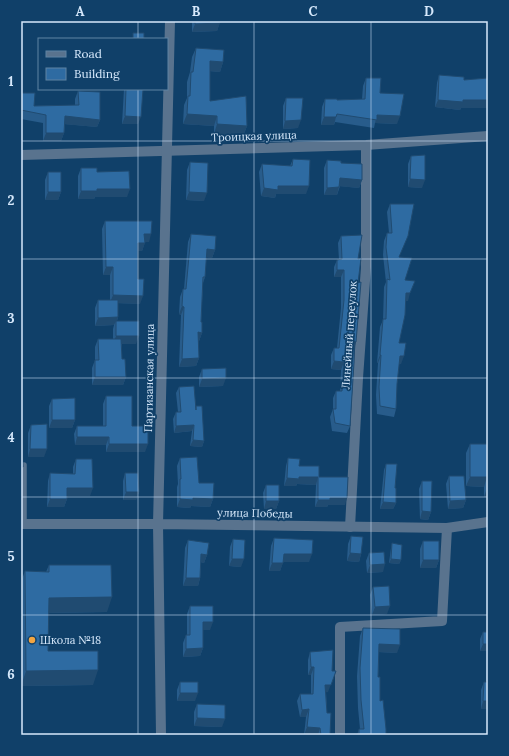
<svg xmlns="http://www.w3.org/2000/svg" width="509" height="756" viewBox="0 0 509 756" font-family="Lora,serif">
	<rect width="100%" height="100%" fill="#104069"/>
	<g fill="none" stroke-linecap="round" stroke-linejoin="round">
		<path stroke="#59738e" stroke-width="5.5" d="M24 465V524"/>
		<path stroke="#59738e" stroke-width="10" d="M21 155 366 145 488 136
			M350 527 358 378 366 267V145
			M340 735V627L442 621 447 528"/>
		<path stroke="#59738e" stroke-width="10" d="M21 524H158L447 528 488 522
			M161 735 158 524 170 21"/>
	</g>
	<path fill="#285c8b" d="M192 21H220L217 31 192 32Z
		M196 48 223 62 220 72 210 71V101L247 126 243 136 214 134V126L183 124 184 105 187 98V82L190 72 192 57Z
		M439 75 464 80 488 78V108H461L460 110 435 107 437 83Z
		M366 78 380 93 397 124 375 123 374 128 335 122 334 125H321L322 107 325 99 337 100 362 99 363 86Z
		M124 89H143L138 124H122Z
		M78 91 100 120 97 127 65 124 64 133 61 141H43V123L21 119V93L34 106 75 105V99Z
		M286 98 298 128 283 129V106Z
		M411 156 422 188 408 187V164Z
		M293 159 306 194H276L275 198 261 196 259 172 262 164 290 166Z
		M327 160 341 163 362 180 359 188 340 186 337 195H324V168Z
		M190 162 204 201 186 200 187 170Z
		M81 168 97 172 127 197H95L94 199H78V176Z
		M48 172 61 192 58 200H45V180Z
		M390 204 399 257 405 280 408 301H406L399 343 401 364H399L397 384 396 409 394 417 377 414 376 395 378 363H377L380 327 383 320 384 287 386 282 383 255 384 241 387 233H389L387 212Z
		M105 221 149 242H145L142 251H138V279L140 304 118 303V317L117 321 136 344H122V359L126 377 123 385H92V368L95 360V347L98 339H113V329L114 325 95 326V308L98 300H110V275H103L102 229Z
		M191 234 215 250 212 258 206 257 205 277 203 283 201 322 202 333 199 341H198L199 358 196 366 179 367 181 315 179 314 180 297 183 289H184L188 242Z
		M341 236 358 259V283L350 426 347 433 332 431 330 417 333 409V398L336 391H340L341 370 331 369V355L334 348H337L341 308V277H334V267L337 260H339L338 243Z
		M202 369 223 386 199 387V377Z
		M179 387 196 407 204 441 202 447 190 446 192 431 174 433 173 419 176 412H178L176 393Z
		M106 396 132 426 145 452H106V445H75L74 434 77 426H103V404Z
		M52 399 75 420 72 428H49V406Z
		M31 425 44 457H28V433Z
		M470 444H488V497H484V487L466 486V453Z
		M180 458 199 483 213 499 210 507 191 506 190 508 177 507V487L178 484 177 466Z
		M288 458 299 466 319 477 345 505H328L327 507H315L316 485 297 484 296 486H284L286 466Z
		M76 459 90 496H67V499L64 507H47L48 481 50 473 73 474V467Z
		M386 464 395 488 396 503 393 509H380L384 470Z
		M125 473 139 492 136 500H123V481Z
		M449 476 466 500 463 508 448 509 446 484Z
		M422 481 431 512 428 520 420 519 419 489Z
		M266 485 279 501 276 509H264L263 493Z
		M351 536 361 554 359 562 347 561 348 544Z
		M274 538 309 562H283L280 571H269L271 546Z
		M233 539 241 567 229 566 230 547Z
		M188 540 207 555 204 563 201 562 200 578 198 586H183L185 548Z
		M423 541 439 560 436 568H420V549Z
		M392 543 401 560 399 564 389 563 391 548Z
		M369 553 383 572 367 573 366 561Z
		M49 565 107 612 48 613V651L93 685 21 686V582L25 571 46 572Z
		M373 587 387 614 372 615 370 595Z
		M190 606 210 630H203V648L200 656 183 657V643L186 635H187V614Z
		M363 628 397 653 379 652 378 677 380 701 386 735H357L359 729H360L358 708 357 676 360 636Z
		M483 632H488V681H486L487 651H480V639Z
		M310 652 328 692H326L327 713 330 735H304L306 717H300L297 701 300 694H311V675H308V660Z
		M180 682 195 701H177V690Z
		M484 682 488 709H481V690Z
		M197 704 222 727 194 726V712Z"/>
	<path fill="#204b71" d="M220 23 217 31 192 32 195 24Z
		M210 61 223 62 220 72 207 71Z
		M438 100H488V108H461L460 110 435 107Z
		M187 114 217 116 214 126 183 124Z
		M377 115 400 116 397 124 375 123Z
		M65 116 100 120 97 127 62 124Z
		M125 116 141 117 138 124H122Z
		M324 117H336L334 125H321Z
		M301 120 298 128 283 129 285 121Z
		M217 124 247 126 243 136 214 134Z
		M46 133H64L61 141H43Z
		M340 178 362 180 359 188 337 186Z
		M410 179 425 180 422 188 408 187Z
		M278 186H309L306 194H276L275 198 261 196 264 188Z
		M339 187 337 195H324L327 188Z
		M97 189H130L127 197H95L94 199H78L81 191Z
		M48 192H61L58 200H45Z
		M189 192 207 193 204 201 186 200Z
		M144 234H151L149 242H142Z
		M138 243H145L142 251H135Z
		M207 249 215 250 212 258 204 257Z
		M106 267H113L110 275H103Z
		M337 270H344L341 277H334Z
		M406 293H410L408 301H403Z
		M113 295 143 296 140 304 110 303Z
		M182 306 184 307 181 315 179 314Z
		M118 317 116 324V321L114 325 95 326 98 318Z
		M198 332 202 333 199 341 195 340Z
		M116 336H139L136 344H113Z
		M354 341 356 342 354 349Z
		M380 355H381L378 363H377Z
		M400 356H404L401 364H397Z
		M199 358 196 366 179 367 182 359Z
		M334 361 344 362 341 370 331 369Z
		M95 377H126L123 385H92Z
		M226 378 223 386 199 387 202 379Z
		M52 420H75L72 428H49Z
		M194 425 192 431 174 433 176 426Z
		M77 437H109L106 445H75Z
		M193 440 204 441 202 447 190 446Z
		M109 444H148L145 452H106Z
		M30 449H47L44 457H28Z
		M299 477H318L316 485 297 484 296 486H284L287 478Z
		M470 477H487L484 487 466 486Z
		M67 488H93L90 496H64Z
		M487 488H488V497H484Z
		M126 492H139L136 500H123Z
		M330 498H347L345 505H328L327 507H315L318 500Z
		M50 499H67L64 507H47Z
		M180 499 193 498 213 499 210 507 191 506 190 508 177 507Z
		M466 500 463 508 448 509 450 501Z
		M266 501H279L276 509H264Z
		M383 502 396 503 393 509H380Z
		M422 511 431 512 428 520 420 519Z
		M350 553 361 554 359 562 347 561Z
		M201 554 207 555 204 563 198 562Z
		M284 554H312L309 562H281Z
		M232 559H244L241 567 229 566Z
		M391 559 401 560 399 564 389 563Z
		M423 560H439L436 568H420Z
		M272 563H283L280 571H269Z
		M385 564 383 572 367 573 370 565Z
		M186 578H200L198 586H183Z
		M112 597 107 612 43 613 49 598Z
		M390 606 387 614 372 615 375 607Z
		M203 622H213L210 630H200Z
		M379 644 400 645 397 653 376 652Z
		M483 644H488V647L487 651H480Z
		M203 648 200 656 183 657 186 649Z
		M311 667H314L311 675H308Z
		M98 670 93 685 21 686 26 671Z
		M336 671 328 692 323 693 325 685Z
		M180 693H198L195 701H177Z
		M483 701H488V709H481Z
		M309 709 306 717H300L302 710Z
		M197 718 225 719 222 727 194 726Z
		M307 727 320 728 318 735H304Z"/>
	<path fill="#2e6ba2" stroke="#204b71" d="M195 21H220V23L195 24Z
		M133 33H144V39H133Z
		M196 48 224 50 223 62 210 61V101L246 96 247 126 217 124V116L187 114 188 96H190L191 72H193Z
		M439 75 464 77V80L488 78V100H463V102L438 100Z
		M366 78H381L380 93 404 94 400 116 377 115V120L337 114 336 117H324L325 99H337V100L365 99Z
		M126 89H143L141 117 125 116Z
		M78 91 100 92V120L65 116 64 133H46V115L21 110V93H35L34 106 79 105Z
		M286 98H303L301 120 285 121Z
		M425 155V180L410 179 411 156Z
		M293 159 310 160 309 186H278V190L264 188 262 164 292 166Z
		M327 160 341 161V163L362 164V180L340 178 339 187 327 188Z
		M190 162 208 163 207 193 189 192Z
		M81 168H97V172L129 171 130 189H97V191H81Z
		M48 172H61V192H48Z
		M390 204H414L408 236 399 257 412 258 405 280 415 281 410 293H406L405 315 399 343H406L404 356H400L397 384 396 409 380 406 379 387 381 355H380L383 319H386L387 279 390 280 386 247 387 233H392Z
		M105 221H152L151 234H144L145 243H138V279H144L143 296 113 295V267H106Z
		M191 234 216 236 215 250 207 249 205 277H203L201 322H202V333L198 332 199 358 182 359 184 307 182 306 183 289H186Z
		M362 235 358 259 361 258 358 283 361 282 356 342 354 341V363L350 426 335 423 333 409H336V391H342L344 362 334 361V348H339L344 300V270H337V260L342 259 341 236Z
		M98 300H118V317L98 318Z
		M116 321H139V336H116Z
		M98 339H121L122 359H125L126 377H95V360H99Z
		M226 368V378L202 379V369Z
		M194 386 196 410V406H202L204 441 193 440 194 425 176 426V412H181L179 387Z
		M106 396H132V426H148V444H109V437H77V426H106Z
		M75 398V420H52V399Z
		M47 424V449H30L31 425Z
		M470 444H488V488H487V477H470Z
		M21 445H22L23 467H21Z
		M197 457 199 483H214L213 499 193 498V500L180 499V479H181L180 458Z
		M288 458 300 459 299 466H319V477H348L347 498H330V500H318V477H299V479L287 478Z
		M76 459H92L93 488H67V499H50V473L75 474Z
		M386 464H397L395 488H396V503L383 502Z
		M125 473H138L139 492H126Z
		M449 476H464L466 500 450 501Z
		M422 481H432L431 512 422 511Z
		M266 485H279V501H266Z
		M351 536 363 537 361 554 350 553Z
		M274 538 313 540 312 554H284L283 563H272Z
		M233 539 245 540 244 559H232Z
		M188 540 209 543 207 555 201 554 200 578H186Z
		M423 541H439V560H423Z
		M392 543 402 545 401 560 391 559Z
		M384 552 385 564 370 565 369 553Z
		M49 565H111L112 597 49 598 48 651H98V670L26 671 25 571 49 572Z
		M389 586 390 606 375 607 373 587Z
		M190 606H213V622H203V648L186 649V635H190Z
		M363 628 400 629V645L379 644 378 677H380V701L383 700 386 729V735H359V729H364L361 700 360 668Z
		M483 632H488V644H483Z
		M333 650 332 671H336L331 685H325L327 713H331L330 735H321L320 728 307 727 309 709 302 710 300 694H313L314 667H311L310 652Z
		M180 682H198V693H180Z
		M484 682H488V701H483Z
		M197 704 225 705V719L197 718Z"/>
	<path fill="none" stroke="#d6e8fb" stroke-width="1" stroke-opacity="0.55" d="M138 21V39M254 21V735M371 21V735M138 89V735M21 141H488M21 259H488M21 378H488M21 497H488M21 615H488"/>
	<circle fill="#f3a542" stroke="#104069" stroke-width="1.5" cx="32" cy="640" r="4"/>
	<g text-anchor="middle" stroke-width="3.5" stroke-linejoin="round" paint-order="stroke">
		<g font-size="11" fill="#d6e8fb" stroke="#104069">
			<text transform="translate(254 136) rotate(-2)" y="4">Троицкая улица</text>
			<text transform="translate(349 335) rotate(-86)" y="4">Линейный переулок</text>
			<text transform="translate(149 378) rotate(-89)" y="4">Партизанская улица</text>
			<text transform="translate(255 513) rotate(1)" y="4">улица Победы</text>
		</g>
		<g font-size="11" fill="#d6e8fb" stroke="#104069" text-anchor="start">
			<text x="40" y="644">Школа №18</text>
		</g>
	</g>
	<rect width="509" height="756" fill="none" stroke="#104069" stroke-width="44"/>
	<rect x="38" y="38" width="130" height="52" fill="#104069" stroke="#5f83a3"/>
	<rect x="46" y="51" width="20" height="6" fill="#59738e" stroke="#5f83a3"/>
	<text x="74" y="58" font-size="12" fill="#d6e8fb">Road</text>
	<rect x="46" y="68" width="20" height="12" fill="#2e6ba2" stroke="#5f83a3"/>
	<text x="74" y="78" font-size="12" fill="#d6e8fb">Building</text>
	<rect x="22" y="22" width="465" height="712" fill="none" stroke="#d6e8fb" stroke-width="1.5"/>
	<g font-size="13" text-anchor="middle" font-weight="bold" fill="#d6e8fb">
		<text x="80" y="16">A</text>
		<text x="196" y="16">B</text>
		<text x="313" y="16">C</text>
		<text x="429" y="16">D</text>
		<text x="11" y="86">1</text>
		<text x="11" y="205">2</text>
		<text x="11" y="323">3</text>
		<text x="11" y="442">4</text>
		<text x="11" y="561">5</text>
		<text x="11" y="679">6</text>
	</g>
</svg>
